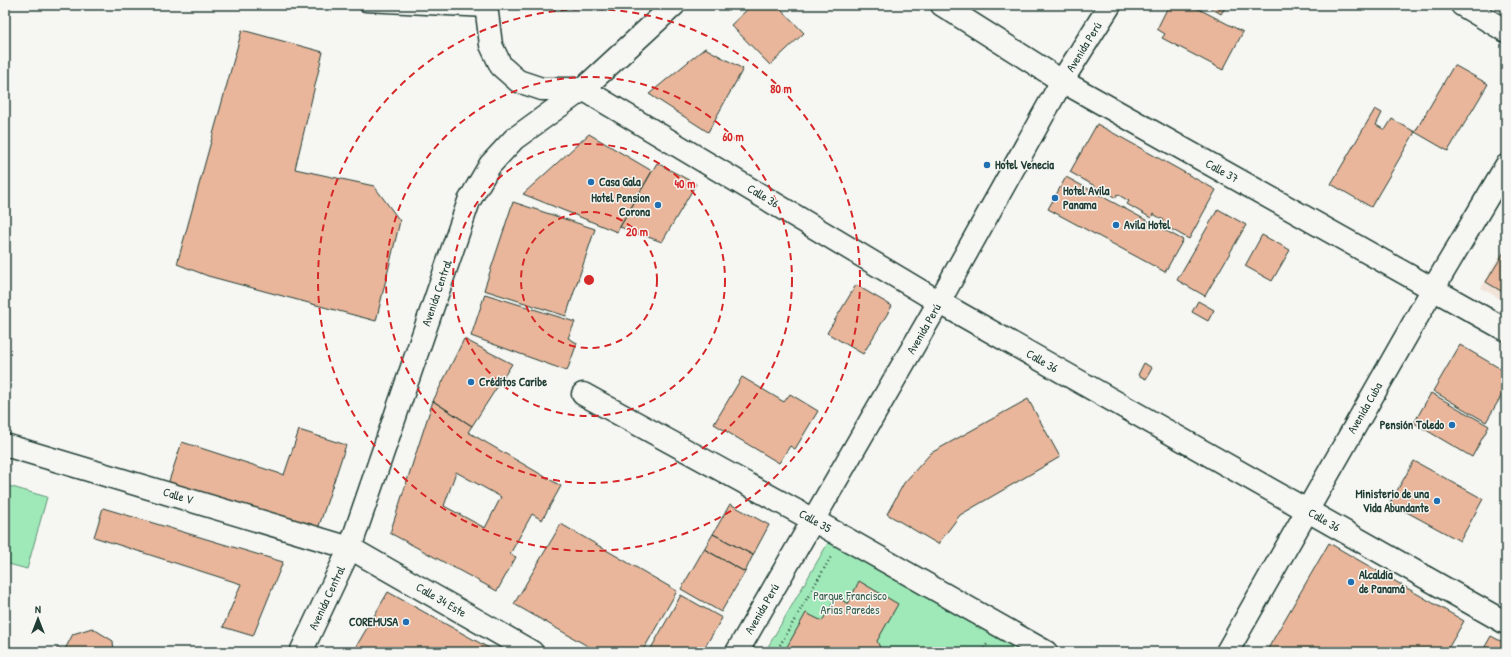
<svg xmlns="http://www.w3.org/2000/svg" width="1511" height="657" viewBox="0 0 1511 657" font-family="'Patrick Hand',sans-serif">
	<rect width="100%" height="100%" fill="#f6f6f2"/>
	<filter id="ink" filterUnits="userSpaceOnUse"><feTurbulence type="fractalNoise" baseFrequency=".025" numOctaves="2"/><feDisplacementMap in="SourceGraphic" scale="8" xChannelSelector="R" yChannelSelector="G"/><feConvolveMatrix kernelMatrix="1 2 1 2 8 2 1 2 1" color-interpolation-filters="sRGB"/></filter>
	<g filter="url(#ink)">
		<path fill="#f2e3d8" d="M1506 245V302L1481 288Z"/>
		<path fill="#9fe9b8" stroke="#5f9376" d="M5 485 47 497 27 569 5 563Z
			M832 536 1035 652H765Z"/>
		<path fill="#e9b69b" stroke="#1f3d34" fill-rule="evenodd" d="M752 5H777L804 33 770 65 731 25Z
			M1169 5H1191L1243 32 1223 70 1162 38 1165 34 1157 29Z
			M1206 5H1227L1221 14Z
			M242 30 323 52 295 169 374 186 400 221 376 321 208 276 177 264Z
			M705 48 743 69 708 132 649 94Z
			M1454 65 1488 84 1448 151 1415 132Z
			M1375 109 1382 113 1376 125 1385 130 1392 119 1415 132 1371 207 1331 184Z
			M1097 124 1216 190 1189 239 1162 224 1164 220 1153 214 1151 218 1127 204 1129 201 1117 194 1116 198 1070 172Z
			M589 134 652 171 617 232 523 194Z
			M657 163 696 184 662 242 620 227Z
			M1066 177 1183 240 1165 272 1048 209Z
			M513 202 595 229 566 316 484 290Z
			M1218 209 1246 225 1205 296 1177 280Z
			M1262 235 1290 250 1272 281 1245 266Z
			M1506 249V294L1486 282Z
			M856 285 892 306 863 354 827 333Z
			M485 294 575 322 568 338 577 343 567 371 471 336Z
			M1198 301 1214 310 1208 321 1192 312Z
			M464 339 512 364 472 426 433 401Z
			M1460 345 1506 372V388L1486 422 1433 391Z
			M1144 363 1152 368 1146 379 1138 375Z
			M742 377 784 402 790 394 818 411 795 449 790 446 779 463 714 424Z
			M1431 393 1489 426 1472 457 1414 423Z
			M1028 399 1060 457 960 515 938 544 887 514 904 483 931 453Z
			M433 401 472 426 468 432 561 486 542 520 532 514 510 554 516 557 497 591 390 533ZM456 472 501 497 485 528 444 506Z
			M299 430 346 445 317 532 168 484 182 442 284 475Z
			M1414 461 1483 499 1460 541 1390 503Z
			M730 504 769 525 753 555 713 534Z
			M103 508 283 562 253 636 223 627 241 584 94 537Z
			M561 524 677 591 642 652H598L514 604Z
			M713 534 753 555 745 572 704 549Z
			M1329 543 1464 621 1446 652H1266Z
			M704 549 745 572 721 612 681 589Z
			M859 581 898 604 877 641 882 652H784L806 613 822 621 837 597 848 604Z
			M388 592 496 652H353Z
			M681 595 722 618 702 652H649Z
			M92 628 113 641 114 652H55L58 647 64 651 73 634Z
			M1491 636 1506 644V652H1482Z
			M34 648 41 652H18Z"/>
		<g fill="none" stroke-linecap="round" stroke-linejoin="round">
			<g stroke="#1f3d34" stroke-width="15">
				<path id="service" d="M365 5 487 11"/>
			</g>
			<g stroke="#1f3d34" stroke-width="25">
				<path id="minor" d="M486 5 491 45 501 66 518 81 542 89H583L939 302 1506 623
					M942 5 1062 81 1506 330
					M1462 5 1506 31
					M583 394 813 520 1046 652
					M5 445 350 548 532 652"/>
			</g>
			<g stroke="#1f3d34" stroke-width="25">
				<path id="tertiary" d="M1227 652 1433 289 1506 166"/>
			</g>
			<g stroke="#1f3d34" stroke-width="25">
				<path id="secondary" d="M301 652 350 548 469 201 490 165 514 139 583 89 674 5
					M737 652 939 302 1062 81 1110 5"/>
			</g>
			<path stroke="#1f3d34" stroke-width="2.5" stroke-dasharray="1 3" stroke-linecap="butt" d="M776 652 832 555
				M982 652 987 644"/>
			<use href="#service" stroke="#f6f6f2" stroke-width="12"/>
			<use href="#minor" stroke="#f6f6f2" stroke-width="22"/>
			<use href="#tertiary" stroke="#f6f6f2" stroke-width="22"/>
			<use href="#secondary" stroke="#f6f6f2" stroke-width="22"/>
		</g>
	</g>
	<g fill="none" stroke="#d62828" stroke-width="2" stroke-dasharray="7 5">
		<circle cx="589" cy="280" r="68"/>
		<circle cx="589" cy="280" r="136"/>
		<circle cx="589" cy="280" r="203"/>
		<circle cx="589" cy="280" r="271"/>
	</g>
	<g fill="#1f6fb2" stroke="#f6f6f2" stroke-width="1.5">
		<circle cx="987" cy="165" r="4"/>
		<circle cx="591" cy="182" r="4"/>
		<circle cx="1055" cy="198" r="4"/>
		<circle cx="658" cy="205" r="4"/>
		<circle cx="1116" cy="225" r="4"/>
		<circle cx="471" cy="382" r="4"/>
		<circle cx="1452" cy="425" r="4"/>
		<circle cx="1437" cy="501" r="4"/>
		<circle cx="1351" cy="582" r="4"/>
		<circle cx="406" cy="622" r="4"/>
	</g>
	<g text-anchor="middle" stroke-width="3" stroke-linejoin="round" paint-order="stroke">
		<g font-size="12" fill="#1f3d34" stroke="#f6f6f2">
			<text transform="translate(1084 47) rotate(-58)" y="4">Avenida Perú</text>
			<text transform="translate(1222 171) rotate(29)" y="4">Calle 37</text>
			<text transform="translate(763 196) rotate(31)" y="4">Calle 36</text>
			<text transform="translate(437 293) rotate(-71)" y="4">Avenida Central</text>
			<text transform="translate(924 329) rotate(-60)" y="4">Avenida Perú</text>
			<text transform="translate(1042 361) rotate(30)" y="4">Calle 36</text>
			<text transform="translate(1365 408) rotate(-60)" y="4">Avenida Cuba</text>
			<text transform="translate(178 496) rotate(17)" y="4">Calle V</text>
			<text transform="translate(1324 520) rotate(30)" y="4">Calle 36</text>
			<text transform="translate(815 521) rotate(29)" y="4">Calle 35</text>
			<text transform="translate(327 598) rotate(-65)" y="4">Avenida Central</text>
			<text transform="translate(441 600) rotate(30)" y="4">Calle 34 Este</text>
			<text transform="translate(762 609) rotate(-60)" y="4">Avenida Perú</text>
		</g>
		<g font-size="12" font-weight="bold" fill="#1f3d34" stroke="#f6f6f2" text-anchor="start">
			<text x="995" y="169">Hotel Venecia</text>
			<text x="599" y="186">Casa Gala</text>
			<text x="1063" y="195">Hotel Avila<tspan x="1063" dy="14">Panama</tspan></text>
			<text x="650" y="202" text-anchor="end">Hotel Pension<tspan x="650" dy="14">Corona</tspan></text>
			<text x="1124" y="229">Avila Hotel</text>
			<text x="479" y="386">Créditos Caribe</text>
			<text x="1444" y="429" text-anchor="end">Pensión Toledo</text>
			<text x="1429" y="498" text-anchor="end">Ministerio de una<tspan x="1429" dy="14">Vida Abundante</tspan></text>
			<text x="1359" y="579">Alcaldía<tspan x="1359" dy="14">de Panamá</tspan></text>
			<text x="398" y="626" text-anchor="end">COREMUSA</text>
		</g>
		<g font-size="12" fill="#395f4e" stroke="#f6f6f2">
			<text x="850" y="600">Parque Francisco<tspan x="850" dy="14">Arias Paredes</tspan></text>
		</g>
	</g>
	<circle cx="589" cy="280" r="6" fill="#d62828" stroke="#f6f6f2" stroke-width="2"/>
	<g font-size="12" text-anchor="middle" font-weight="bold" fill="#d62828" stroke="#f6f6f2" stroke-width="3" stroke-linejoin="round" paint-order="stroke">
		<text x="781" y="93">80 m</text>
		<text x="733" y="141">60 m</text>
		<text x="685" y="188">40 m</text>
		<text x="637" y="236">20 m</text>
	</g>
	<rect width="1511" height="657" fill="none" stroke="#f6f6f2" stroke-width="20"/>
	<rect x="10" y="10" width="1491" height="637" fill="none" stroke="#1f3d34" stroke-width="1.5" filter="url(#ink)"/>
	<g transform="translate(38 619)" stroke="#f6f6f2" stroke-width="3" paint-order="stroke">
	<path d="M0-3L7 15L0 10L-7 15Z" fill="#1f3d34"/>
	<text y="-6" font-size="11" font-weight="bold" text-anchor="middle" fill="#1f3d34">N</text>
	</g>
</svg>
